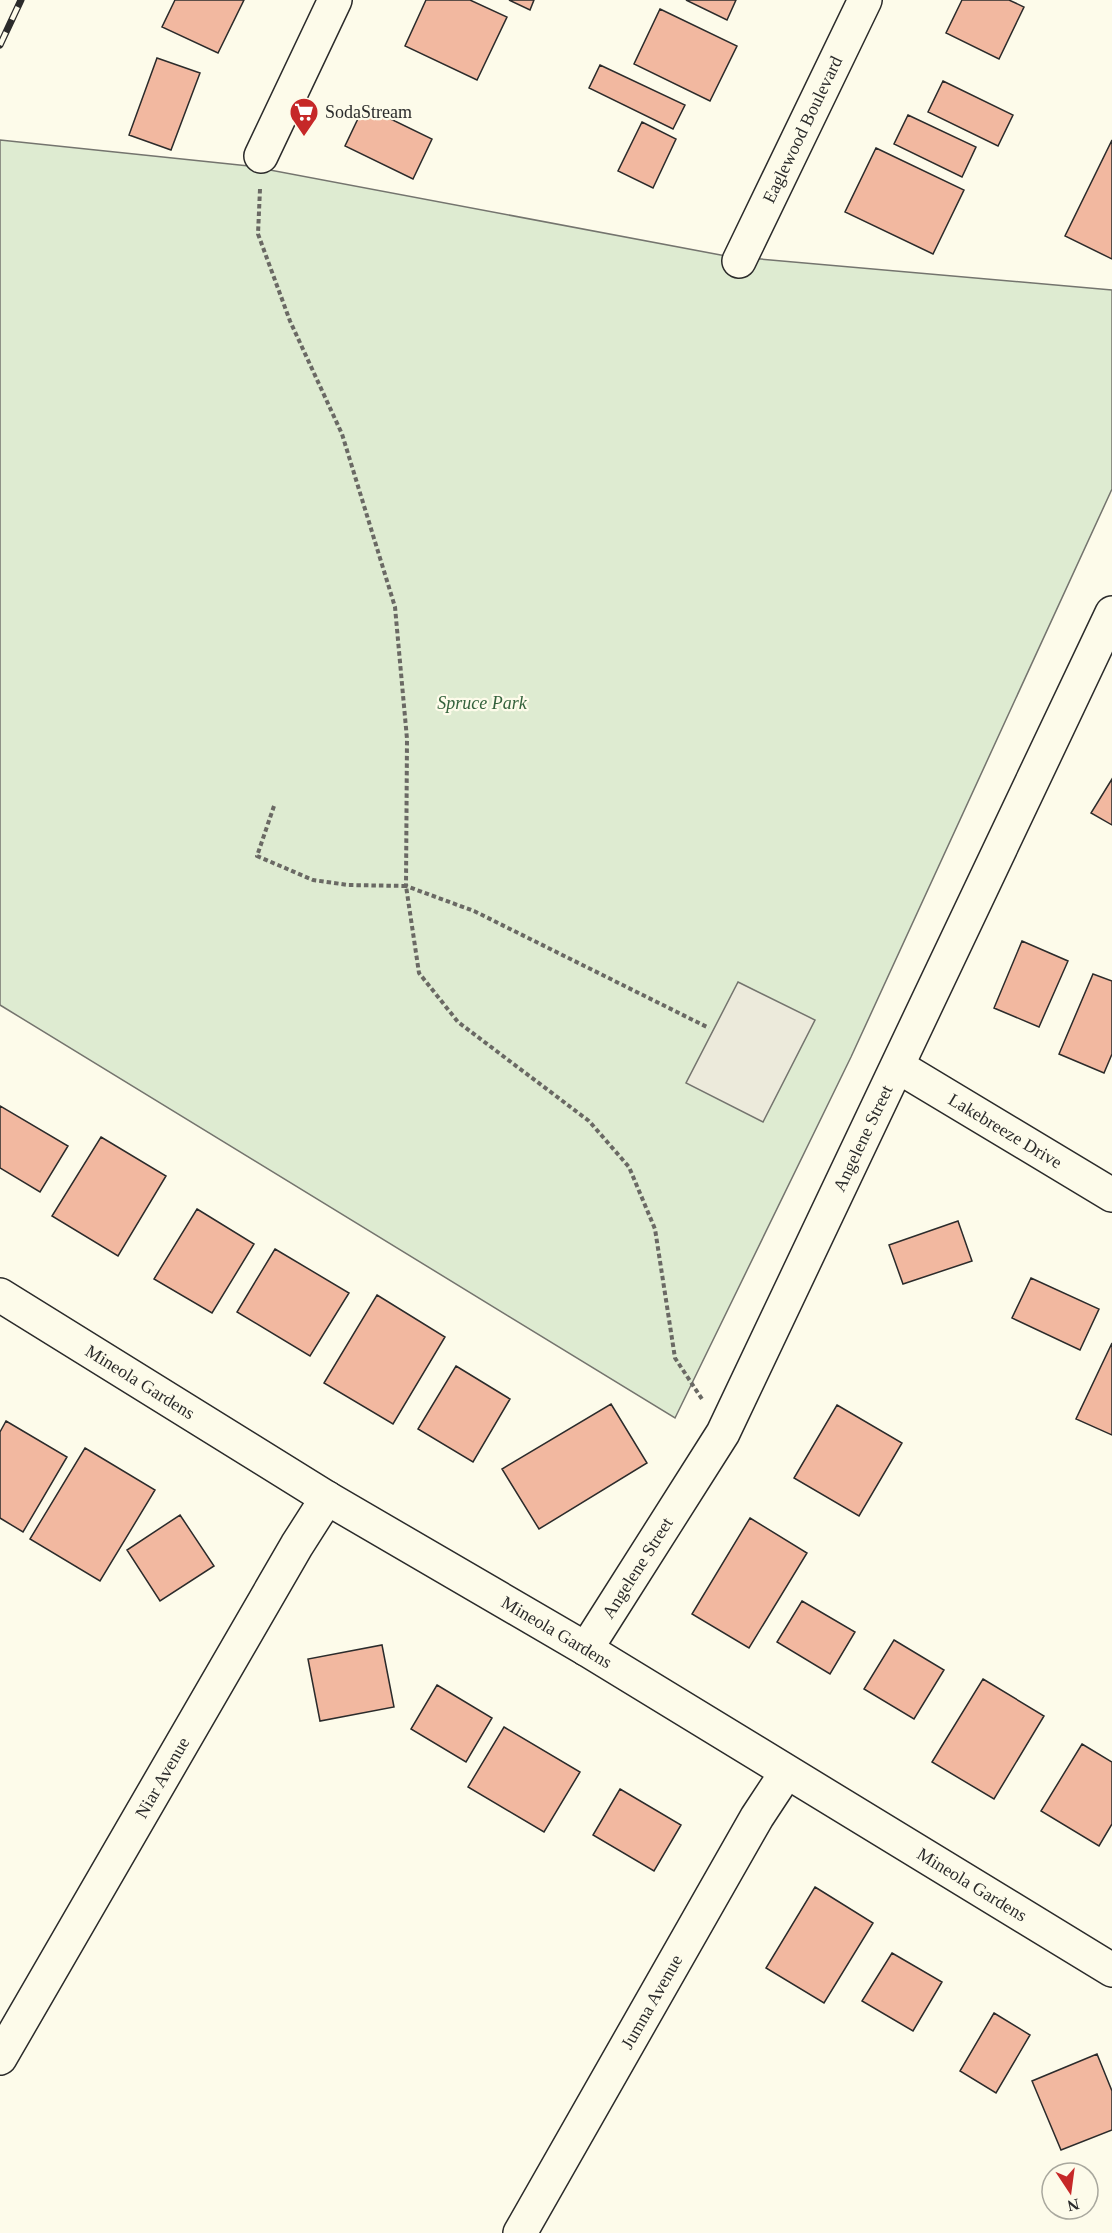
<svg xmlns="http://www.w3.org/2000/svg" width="1112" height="2233" viewBox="0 0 1112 2233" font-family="Georgia,serif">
	<rect width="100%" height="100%" fill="#fdfbea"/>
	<path fill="#deebd1" stroke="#74746e" stroke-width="1.5" d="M0 140 249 166 726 256 1112 290V489L851 1057 675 1418 0 1005Z"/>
	<path fill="#eceadb" stroke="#74746e" stroke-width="1.5" d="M738 982 815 1020 763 1122 686 1083Z"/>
	<path fill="#f2b8a0" stroke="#2b2b2b" stroke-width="1.5" d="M175 0H244L218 53 162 27Z
		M426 0H470L507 17 477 80 405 46Z
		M509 0H534L530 10Z
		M686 0H736L727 20Z
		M962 0H1009L1024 7 999 59 946 33Z
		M660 9 737 46 710 101 634 64Z
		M157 58 200 73 171 150 129 135Z
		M600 65 685 105 673 129 589 88Z
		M943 81 1013 115 998 146 928 112Z
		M364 106 432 139 413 179 345 146Z
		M908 115 976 147 962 177 894 144Z
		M642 122 676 139 653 188 618 171Z
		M1112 140V259L1065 236Z
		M876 148 964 190 933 254 845 212Z
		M1112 779V825L1091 813Z
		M1022 941 1068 961 1039 1027 994 1008Z
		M1093 974 1112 981V1054L1104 1073 1059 1054Z
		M0 1106 68 1146 40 1192 0 1168Z
		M101 1137 166 1176 118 1256 52 1216Z
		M197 1209 254 1244 212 1313 154 1279Z
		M958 1221 972 1261 903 1284 889 1245Z
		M275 1249 349 1293 310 1356 237 1312Z
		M1031 1278 1099 1309 1080 1350 1012 1318Z
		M377 1295 445 1337 393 1424 324 1383Z
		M1112 1343V1435L1076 1419Z
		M456 1366 510 1399 473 1462 418 1429Z
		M611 1404 647 1463 539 1529 502 1469Z
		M837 1405 902 1443 859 1516 794 1478Z
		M6 1421 67 1457 23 1532 0 1518V1432Z
		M85 1448 155 1490 100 1581 30 1539Z
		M180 1515 214 1566 160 1601 127 1550Z
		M750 1518 807 1553 749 1648 692 1614Z
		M802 1601 855 1632 830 1674 777 1642Z
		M894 1640 944 1670 914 1719 864 1689Z
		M382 1645 394 1707 320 1721 308 1659Z
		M983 1679 1044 1716 994 1799 932 1762Z
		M437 1685 492 1718 466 1762 411 1729Z
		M504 1727 580 1772 544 1832 468 1787Z
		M1082 1744 1112 1762V1824L1099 1846 1041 1811Z
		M620 1789 681 1825 654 1871 593 1835Z
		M815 1887 873 1923 824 2003 766 1968Z
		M892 1953 942 1982 913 2031 862 2001Z
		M994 2013 1030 2035 996 2093 960 2071Z
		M1097 2054 1112 2091V2130L1061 2150 1032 2081Z"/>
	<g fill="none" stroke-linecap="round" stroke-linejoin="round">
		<g stroke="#2b2b2b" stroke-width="36">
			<g id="minor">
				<path d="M261 156 335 0"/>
				<path id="s1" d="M739 261 865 0"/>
				<path id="s2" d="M899 1067 1112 1195"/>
				<path id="s3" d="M0 1295 327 1498 586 1649 1112 1970"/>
				<path id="s4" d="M586 1649 723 1433 1112 613"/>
				<path id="s5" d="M0 2058 297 1545 327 1498"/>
				<path id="s6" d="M520 2233 757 1817 786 1773"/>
			</g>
		</g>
		<path stroke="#6a6964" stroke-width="4" stroke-dasharray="4.5 3" stroke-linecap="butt" d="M260 189 258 234 290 321 342 434 395 607 407 739 406 886 474 911 709 1028
			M274 806 257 856 313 880 348 885 406 886 419 973 458 1022 589 1121 629 1167 655 1229 675 1358 702 1399"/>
		<use href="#minor" stroke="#fdfbea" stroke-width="33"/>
		<g stroke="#2b2b2b" stroke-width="7">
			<path id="rail" d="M0 45 21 0"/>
		</g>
		<use href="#rail" stroke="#fdfbea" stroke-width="4.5" stroke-dasharray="14" stroke-linecap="butt"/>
	</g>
	<defs>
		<g id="supermarket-pin" transform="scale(1.5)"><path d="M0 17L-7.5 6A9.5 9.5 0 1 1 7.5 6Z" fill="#c62828" stroke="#fdfbea"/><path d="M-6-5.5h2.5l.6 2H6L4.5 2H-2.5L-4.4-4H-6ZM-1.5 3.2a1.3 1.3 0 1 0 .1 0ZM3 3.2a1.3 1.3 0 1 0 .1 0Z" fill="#fff"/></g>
	</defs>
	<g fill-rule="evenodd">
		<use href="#supermarket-pin" x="304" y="112"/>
	</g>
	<g text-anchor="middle" stroke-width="4.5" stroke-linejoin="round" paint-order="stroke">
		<g font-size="18" fill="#2b2b2b" stroke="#fdfbea" text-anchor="start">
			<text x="325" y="118">SodaStream</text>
		</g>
		<g font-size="18" fill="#2b2b2b" stroke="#fdfbea">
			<text dy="6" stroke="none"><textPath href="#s1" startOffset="146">Eaglewood Boulevard</textPath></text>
			<text dy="6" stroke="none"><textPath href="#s2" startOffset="124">Lakebreeze Drive</textPath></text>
			<text dy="6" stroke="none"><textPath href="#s4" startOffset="582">Angelene Street</textPath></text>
			<text dy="6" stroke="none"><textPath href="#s3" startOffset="165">Mineola Gardens</textPath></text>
			<text dy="6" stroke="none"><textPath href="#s4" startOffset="96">Angelene Street</textPath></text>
			<text dy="6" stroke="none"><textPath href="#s3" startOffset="651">Mineola Gardens</textPath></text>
			<text dy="6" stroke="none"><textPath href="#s5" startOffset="324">Niar Avenue</textPath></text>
			<text dy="6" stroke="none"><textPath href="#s3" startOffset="1137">Mineola Gardens</textPath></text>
			<text dy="6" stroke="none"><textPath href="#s6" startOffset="266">Jumna Avenue</textPath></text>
		</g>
		<g font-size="18" font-style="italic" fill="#34623c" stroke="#fdfbea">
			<text x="482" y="709">Spruce Park</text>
		</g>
	</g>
	<g transform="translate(1070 2191) rotate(167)"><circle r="28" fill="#fdfbea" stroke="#a9a89e" stroke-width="1.5"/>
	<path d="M0-4.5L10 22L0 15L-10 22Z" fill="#c62828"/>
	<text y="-9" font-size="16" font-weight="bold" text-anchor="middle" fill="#2b2b2b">N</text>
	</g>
</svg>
